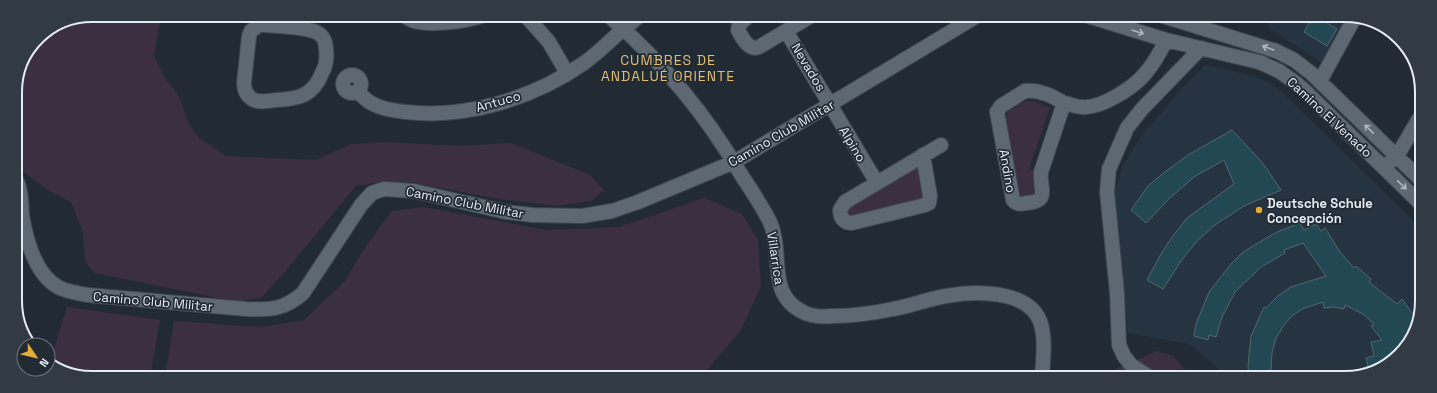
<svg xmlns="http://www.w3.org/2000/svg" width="1437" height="393" viewBox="0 0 1437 393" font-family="'Space Grotesk',sans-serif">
	<rect width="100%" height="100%" fill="#222b34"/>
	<path fill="#263442" d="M1274 16H1330L1343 25 1322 63 1268 28Z
		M1206 65 1254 76 1270 83 1282 92 1420 227V316L1396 359 1350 378H1221L1216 366 1189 344 1128 333 1125 294 1119 249 1115 192 1123 166 1139 139 1181 89Z"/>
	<path fill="#3c2f42" d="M92 15H161L154 56 165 78 179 96 189 124 199 138 226 156 316 160 351 144 386 142 459 146 511 143 590 175 604 190 591 201 557 206 493 198 409 182H382L356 186 283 274 262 297 238 302 95 273 85 262 83 232 71 202 48 190 16 166 15 87 38 37 63 21Z
		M1033 101 1050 108 1029 169 1035 170 1034 194 1030 197H1022L1018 192 1006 118 1008 111 1024 102Z
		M914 167 918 169 922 197 919 200 853 217 848 215 846 211 858 198 862 200 903 177 901 172Z
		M704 198 742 214 758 240 761 286 741 330 701 377H165L174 321 261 327 304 320 344 282 366 246 392 211 423 207 547 230 619 227Z
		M67 307 160 320 150 377 77 376 50 362Z
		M1157 351 1173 356 1192 378H1112L1116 369Z"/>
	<path fill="#224953" stroke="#55666a" d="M1313 16H1330L1327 23 1337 29 1327 46 1304 32Z
		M1232 130 1262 162 1281 190 1244 206 1215 225 1197 241 1181 261 1163 289 1147 280 1161 254 1172 237 1187 218 1234 184 1224 160 1194 177 1169 199 1146 223 1131 210 1148 186 1166 171 1188 155Z
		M1300 223 1304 230 1316 224 1321 231 1325 228 1340 252 1354 268 1356 266 1371 279 1369 282 1397 304 1402 299 1418 321 1396 359 1369 370 1366 358 1374 356 1371 342 1382 340 1371 326 1374 324 1363 314 1345 305 1344 309 1334 307 1324 308 1323 302 1302 309 1292 316 1284 325 1276 338 1272 353 1271 370 1263 371V376L1249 378 1248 366 1251 336 1264 307 1266 308 1279 295 1291 287 1326 276 1303 243 1284 250 1285 253 1261 267 1235 292 1222 317 1216 337 1209 335 1208 340 1194 336 1196 324 1209 292 1231 264 1242 253 1256 244 1277 232Z"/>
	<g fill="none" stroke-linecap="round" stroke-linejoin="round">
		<g stroke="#3f484f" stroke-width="16">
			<path id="minor" d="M404 15C416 30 468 21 485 15
				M526 16 549 42 567 73
				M609 16C664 64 705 113 742 176 752 191 762 206 770 222 784 254 766 294 803 312 812 317 823 317 833 316 853 316 874 313 893 309 911 306 928 299 946 296 973 291 1027 289 1040 321 1046 338 1043 359 1042 378
				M748 16 739 25 738 30C742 38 749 51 759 47L811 16
				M1088 16 1166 40 1259 62 1279 71 1296 83 1304 90 1420 203
				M1163 16 1276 51 1294 60 1311 73 1420 179
				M259 25H264C277 26 305 27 316 32 323 35 326 42 326 49 327 57 326 66 322 73 313 96 298 99 276 100 268 101 258 103 252 99 246 95 244 90 244 83L249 36 251 31Z
				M786 31 877 183
				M343 84a9 9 0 1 1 18 0a9 9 0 1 1-18 0Z
				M1320 81 1355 17
				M358 91C369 107 388 110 406 112 467 119 534 98 584 63 598 53 610 41 623 29 628 25 634 21 639 16
				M1025 91C1038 89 1053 96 1064 103L1041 172C1039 188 1051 201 1027 203 1021 204 1017 205 1013 200L997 112 1001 106Z
				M1064 103C1070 104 1076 107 1082 107 1100 109 1131 89 1143 76 1153 65 1160 53 1166 40
				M923 155 930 196 929 203 925 205 852 223C844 223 840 218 840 210L845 202 941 145
				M1390 162 1397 156 1420 117
				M16 179C22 192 21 202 22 215 26 239 35 274 58 287 67 292 77 293 88 295L246 309C270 310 284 310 303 293L361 205 372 193 384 189 414 191 506 212 533 215 582 216 612 211 638 202 734 162 977 16
				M1151 378 1131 365 1124 356 1119 345 1117 293 1107 192 1109 169 1127 128 1142 109 1201 48"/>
		</g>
		<use href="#minor" stroke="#5d6872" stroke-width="14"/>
	</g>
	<defs><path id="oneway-shaft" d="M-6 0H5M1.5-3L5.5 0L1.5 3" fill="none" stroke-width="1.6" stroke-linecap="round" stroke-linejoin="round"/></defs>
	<g stroke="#afb7bf">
		<use href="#oneway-shaft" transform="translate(1138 32) rotate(17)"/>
		<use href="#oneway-shaft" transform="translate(1268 48) rotate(-160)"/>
		<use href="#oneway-shaft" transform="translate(1369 129) rotate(-136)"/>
		<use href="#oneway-shaft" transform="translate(1402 185) rotate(44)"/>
	</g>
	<circle fill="#e3ae35" stroke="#222b34" stroke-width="1.5" cx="1259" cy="210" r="4"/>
	<g text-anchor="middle" stroke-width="3.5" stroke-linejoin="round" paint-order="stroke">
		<g font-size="13" fill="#e5ebf2" stroke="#222b34">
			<text transform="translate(809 67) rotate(59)" y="5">Nevados</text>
			<text transform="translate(498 101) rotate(-16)" y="5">Antuco</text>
			<text transform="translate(1330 117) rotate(43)" y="5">Camino El Venado</text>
			<text transform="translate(781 133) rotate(-30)" y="5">Camino Club Militar</text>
			<text transform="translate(853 144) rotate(59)" y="5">Alpino</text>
			<text transform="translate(1008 171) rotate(80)" y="5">Andino</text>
			<text transform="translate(465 202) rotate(11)" y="5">Camino Club Militar</text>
			<text transform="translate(776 258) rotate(81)" y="5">Villarrica</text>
			<text transform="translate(153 301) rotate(5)" y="5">Camino Club Militar</text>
		</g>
		<g font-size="13" font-weight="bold" fill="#e5ebf2" stroke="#222b34" text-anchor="start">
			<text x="1267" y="208">Deutsche Schule<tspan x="1267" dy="15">Concepción</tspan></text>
		</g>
		<g font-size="14" letter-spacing="1" fill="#e1bc74" stroke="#222b34">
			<text x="668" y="65">CUMBRES DE<tspan x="668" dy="16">ANDALUÉ ORIENTE</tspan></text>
		</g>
	</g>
	<path d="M0 0H1437V393H0ZM92 22H1345A70 70 0 0 1 1415 92V301A70 70 0 0 1 1345 371H92A70 70 0 0 1 22 301V92A70 70 0 0 1 92 22Z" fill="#323a43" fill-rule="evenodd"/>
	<path fill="none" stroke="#e5ebf2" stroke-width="2" d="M92 22H1345A70 70 0 0 1 1415 92V301A70 70 0 0 1 1345 371H92A70 70 0 0 1 22 301V92A70 70 0 0 1 92 22Z"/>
	<g transform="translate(36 357) rotate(125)"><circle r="19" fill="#222b34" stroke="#707880"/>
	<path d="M0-3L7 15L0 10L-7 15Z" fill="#e3ae35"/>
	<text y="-6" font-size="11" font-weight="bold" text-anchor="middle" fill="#e5ebf2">N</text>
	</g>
</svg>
